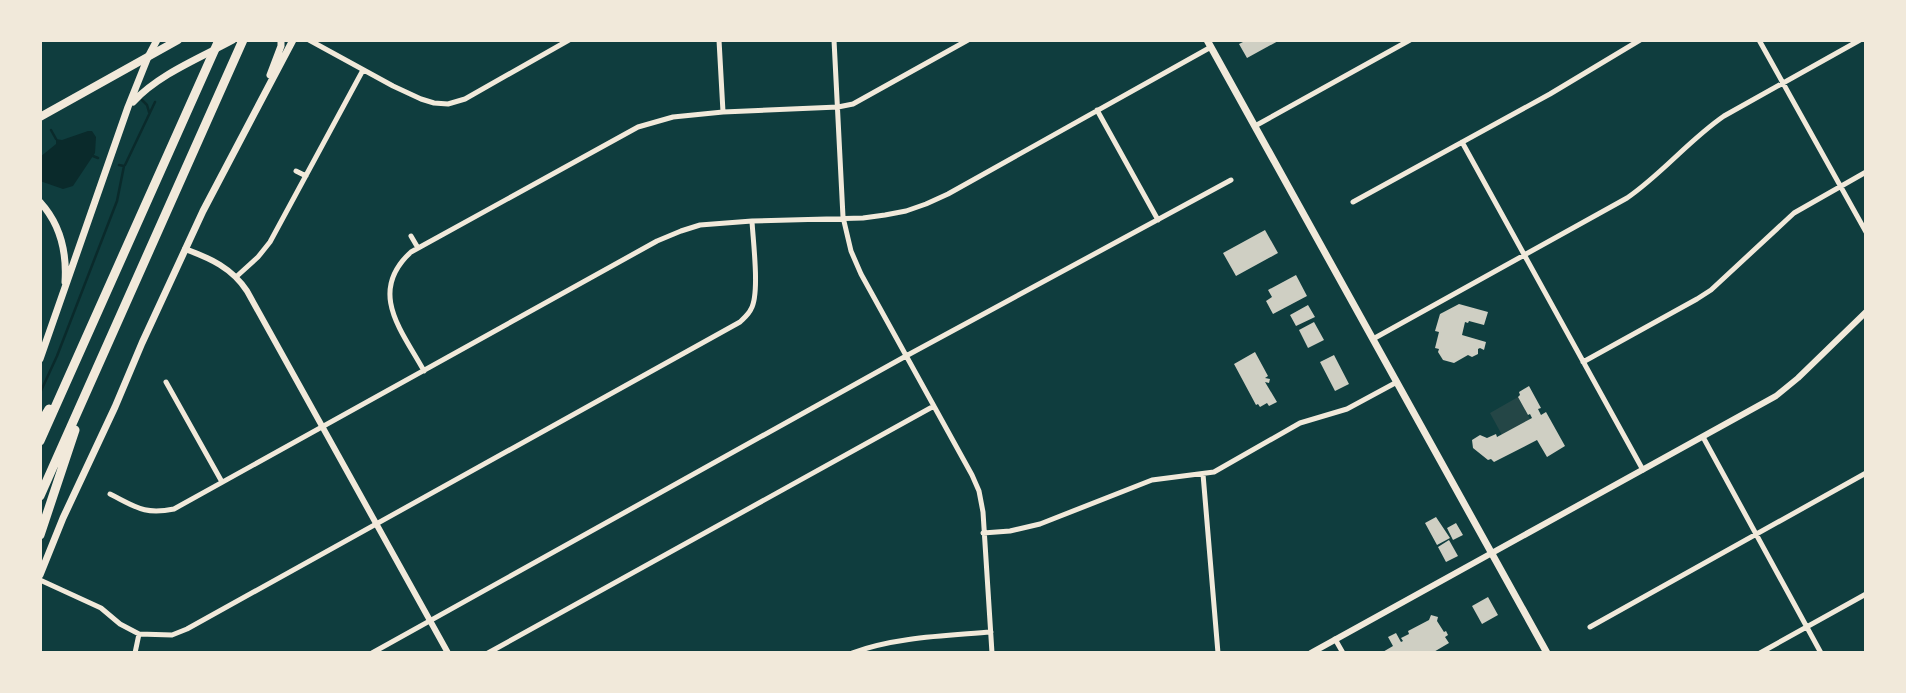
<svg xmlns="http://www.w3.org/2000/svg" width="1906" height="693" viewBox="0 0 1906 693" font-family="'Public Sans',sans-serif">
	<rect width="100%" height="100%" fill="#0f3d3e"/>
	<path fill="#244646" d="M1518 397 1530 419 1502 435 1490 413Z"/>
	<path fill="#0a2a2b" d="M88 131H92L96 137 95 153 73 186 63 189 40 181V157L56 144V139L62 140Z"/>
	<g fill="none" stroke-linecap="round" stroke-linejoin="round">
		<path stroke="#0a2a2b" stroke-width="2.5" d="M142 100 147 105 149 112
			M51 130 56 139
			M93 156 98 158
			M125 165 155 102
			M40 393 57 356 117 201 124 166 119 165"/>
	</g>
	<path fill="#cfcfc3" d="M1247 40H1280L1247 58 1239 44Z
		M1265 230 1278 253 1236 276 1223 253Z
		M1296 275 1307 296 1273 314 1266 301 1272 297 1268 290Z
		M1459 304 1488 312 1484 325 1469 321 1468 323 1465 322 1462 335 1486 342 1484 350 1480 348 1478 349V354L1472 357 1468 355 1454 363 1443 360 1438 352 1439 349 1435 348 1439 332 1435 331 1440 314Z
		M1308 305 1315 317 1296 326 1290 315Z
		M1314 322 1324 340 1308 348 1299 330Z
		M1255 352 1268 376 1265 378 1270 379 1269 383 1265 382 1277 402 1269 406 1267 403 1260 407 1258 404 1256 405 1234 364Z
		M1334 355 1349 384 1335 391 1320 362Z
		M1529 386 1541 408 1538 409 1541 415 1546 412 1565 446 1547 457 1537 440 1494 462 1491 459 1488 460 1473 448 1472 440 1480 435 1487 438 1496 434 1497 437 1532 418 1530 414 1528 415 1518 397 1520 395 1519 392Z
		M1436 517 1450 538 1437 545 1425 523Z
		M1456 523 1463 535 1453 540 1447 528Z
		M1449 540 1458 556 1446 562 1438 547Z
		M1488 597 1498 615 1482 624 1472 606Z
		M1431 615 1438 617 1437 621 1444 632 1446 631 1448 635 1445 637 1449 643 1432 653H1381L1393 646 1388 637 1396 633 1401 642 1403 641 1401 638 1409 634 1408 631 1429 620Z"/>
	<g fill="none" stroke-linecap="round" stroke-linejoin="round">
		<path stroke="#f1e9da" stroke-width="5" d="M309 40 393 86 421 99 434 103 448 104 465 99 569 40
			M719 40 723 112
			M834 40 843 217 851 251 861 274 972 475 979 491 983 512 992 653
			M1759 40 1866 232
			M1097 110 1158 220
			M1255 126 1410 40
			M1462 142 1643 470
			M296 171 306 176
			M1353 202 1550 94 1640 40
			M411 236 418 248
			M236 277 258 257 270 242 363 70
			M1373 339 1627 198C1662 174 1689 140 1724 116L1860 40
			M1583 362 1697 299 1711 290 1794 213 1866 172
			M424 371C402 331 367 292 411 252L638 127 673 117 723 112 838 107 853 104 968 40
			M166 382 222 482
			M1703 437 1821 653
			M1203 474 1218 653
			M110 494C136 507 144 515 174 509L657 241 681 231 700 225 752 221 863 218 885 215 906 211 926 204 948 194 1211 47
			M983 533 1010 531 1040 524 1152 480 1214 472 1300 423 1347 409 1397 382
			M40 580 101 608 120 624 139 634 172 635 187 629 740 322C744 318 749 314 751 309 760 294 753 241 752 221
			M1590 627 1866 473
			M1335 639 1343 653
			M135 653 139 634
			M372 653 906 356 1231 180
			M488 653 934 406
			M852 653C896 637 944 636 991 632
			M1760 653 1866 594"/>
		<path stroke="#f1e9da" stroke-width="6" d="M185 249C210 258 232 268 247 291L448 653
			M1311 653 1776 396 1798 378 1866 312"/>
		<path stroke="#f1e9da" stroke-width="7" d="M1207 40 1547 653
			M270 75 281 46V40
			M133 102C159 74 200 58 233 40
			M40 202C61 225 67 252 65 282
			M40 359 128 107 148 57 157 40
			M40 575 63 518 115 407 142 343 203 211 293 40"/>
		<path stroke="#f1e9da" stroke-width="8" d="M40 117 178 40"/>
		<path stroke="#f1e9da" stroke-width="9" d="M40 424 49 409
			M40 441 219 40
			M40 496 243 40
			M40 535 75 430"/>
	</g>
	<rect width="1906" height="693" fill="none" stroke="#f1e9da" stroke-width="84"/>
</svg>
